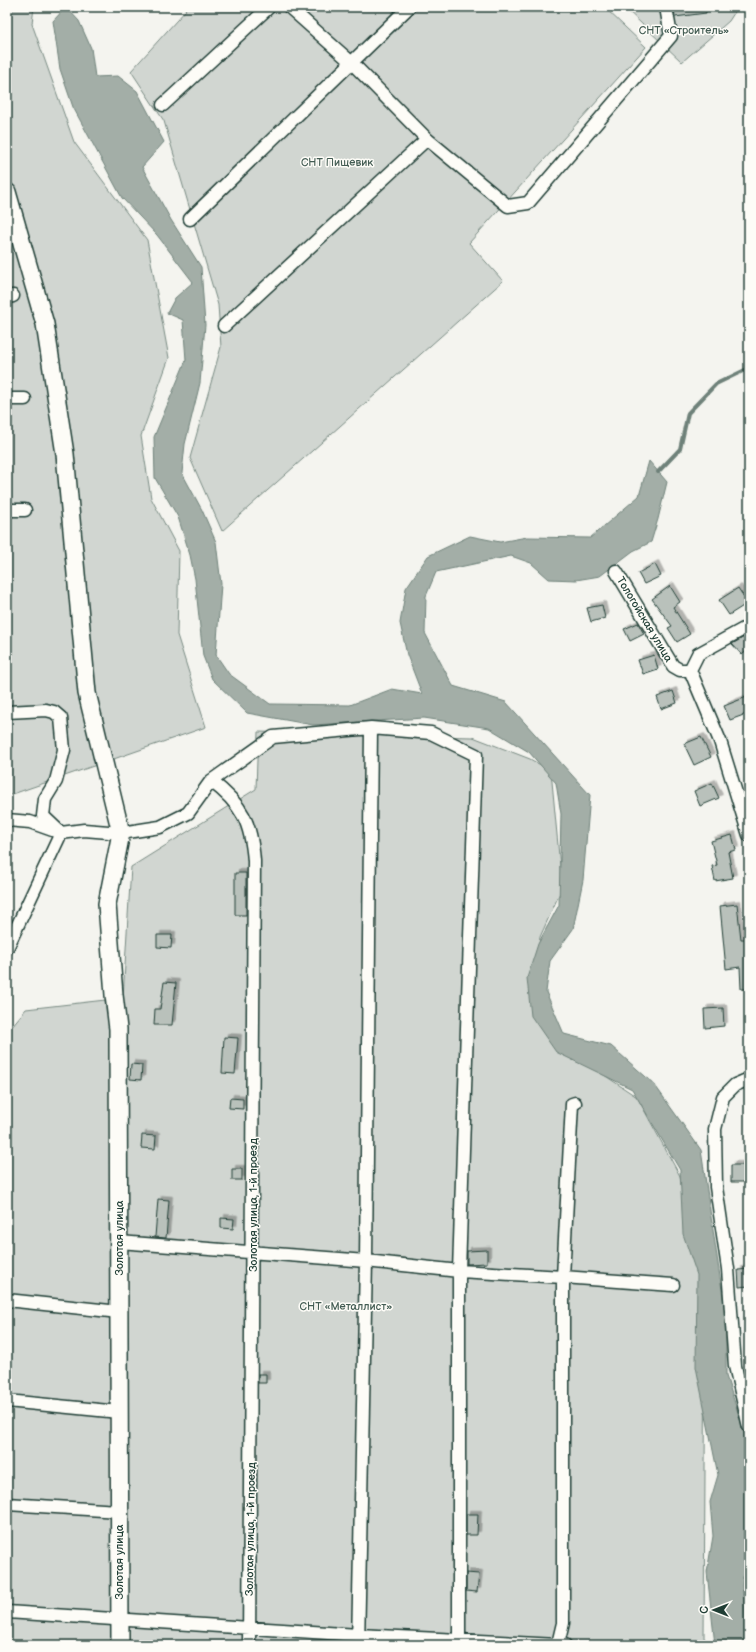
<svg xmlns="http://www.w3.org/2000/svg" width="756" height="1652" viewBox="0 0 756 1652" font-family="'Balsamiq Sans',sans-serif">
	<defs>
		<filter id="shadow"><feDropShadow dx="3.5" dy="-3.5" stdDeviation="0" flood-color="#0004"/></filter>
	</defs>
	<rect width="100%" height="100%" fill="#f4f4ef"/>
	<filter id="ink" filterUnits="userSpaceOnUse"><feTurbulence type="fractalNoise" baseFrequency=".025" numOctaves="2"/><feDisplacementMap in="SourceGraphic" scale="8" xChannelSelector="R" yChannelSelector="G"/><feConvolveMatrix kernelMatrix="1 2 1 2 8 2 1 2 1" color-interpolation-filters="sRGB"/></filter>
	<g filter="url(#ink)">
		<path fill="#d1d6d1" stroke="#788a82" d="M7 7H34L32 24 74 142 147 240 169 358 141 436 151 498 179 551 177 635 206 727 7 796Z
			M183 7H604L646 47 469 243 503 281 222 531 190 458 221 347 218 305 164 121 131 71 186 10Z
			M624 7H738L729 21 682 62Z
			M258 732 473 737 530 759 551 771 562 888 540 937 532 997 580 1059 637 1097 680 1176 706 1303 704 1638 713 1645H7V1032L26 1009 123 998 131 867 256 789Z"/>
		<path fill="#a3aea7" stroke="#6e8179" d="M66 7 79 21 91 48 95 77 118 76 137 91 164 142 142 167 171 220 201 267 205 325 200 383 185 444 182 473 202 510 216 542 221 584 216 655 229 674 270 704 350 705 392 689 422 694 407 655 400 623 406 588 428 556 470 536 500 542 527 537 590 538 639 496 649 461 667 482 658 519 651 542 633 551 600 576 576 580 549 579 531 563 511 556 436 572 426 596 425 633 453 686 506 702 590 795 583 880 573 929 550 961 546 992 564 1034 611 1046 654 1084 701 1150 726 1317V1376L745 1434 749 1455V1529L742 1586 749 1645H715L707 1572 713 1536 710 1502 718 1475 696 1367 697 1275 683 1234 680 1170 632 1089 556 1052 531 1016 527 978 538 944 559 905 561 814 556 783 529 752 489 728 424 718 313 725 247 713 212 679 203 656 195 579 190 555 178 517 155 478 154 437 186 360 183 320 167 313 175 298 193 282 157 235 122 198 73 107 60 69 53 21Z"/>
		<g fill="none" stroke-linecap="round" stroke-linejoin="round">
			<path stroke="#6e8179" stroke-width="4" d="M658 472 680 449 688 413 716 384 749 368"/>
		</g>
		<path fill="#b9c1bb" stroke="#1f3d34" filter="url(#shadow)" d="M674 7H705L706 13 675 17Z
			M655 564 661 576 644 584 638 573Z
			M670 586 680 602 673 607 690 634 677 642 668 628 672 626 652 599Z
			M738 588 748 603 729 615 719 600Z
			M602 605 605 618 591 622 587 608Z
			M638 623 644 634 630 641 624 629Z
			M746 636 749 640V649L742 655 732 644Z
			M654 655 658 669 643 674 638 660Z
			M673 691 677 703 661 709 657 697Z
			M749 696V713L730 720 724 706Z
			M701 737 711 757 694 765 684 744Z
			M712 783 719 798 700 806 694 791Z
			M732 835 736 850 728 852 733 878 715 881 712 866 717 865 711 841Z
			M235 873H246V915H235Z
			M737 904 741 939H746L749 964V989H741L740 967 726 969 720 906Z
			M157 935H172L171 948 157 947Z
			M164 982 176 983 172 1025H154L155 1009H160Z
			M723 1008 724 1026 705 1028 704 1009Z
			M224 1037 238 1038 235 1074 222 1073Z
			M131 1064 142 1065 141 1080 130 1079Z
			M230 1098 243 1099V1109L229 1108Z
			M142 1135 156 1136 155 1149 141 1148Z
			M731 1165H748L749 1182H731Z
			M232 1169H242V1180H232Z
			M158 1199 169 1200 166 1238 155 1237Z
			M221 1218 234 1219 233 1229 221 1228Z
			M487 1250V1263L467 1264V1251Z
			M749 1269V1286L739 1287 738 1270Z
			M258 1374H266V1383H258Z
			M466 1514H478L477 1535H466Z
			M466 1573 479 1574 477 1592 466 1591Z"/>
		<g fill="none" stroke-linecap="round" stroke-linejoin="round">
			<g stroke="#1f3d34" stroke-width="15">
				<path id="street" d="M289 7 352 63 427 139 508 206 528 203 671 36 666 7
					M163 105 269 7
					M190 219 409 7
					M7 297 13 296
					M224 326 427 139
					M7 399H25
					M7 510H25
					M616 571 673 666 680 670H690L720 741 749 835
					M690 670 698 654 749 626
					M7 712 46 710 54 712 61 718 64 750 56 781 45 799 43 816 61 833 30 822 7 820
					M211 781C243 805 251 823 254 861L249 1645
					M7 948 61 833 84 830 121 833 160 827 188 813 211 781 273 737 371 728 431 733 476 755 459 1271V1645
					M749 1079 735 1085 723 1097 715 1129 716 1187 728 1269 735 1366 749 1427
					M119 1242 366 1261 459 1271 563 1277 673 1285
					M7 1300 119 1312
					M7 1401 119 1412
					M7 1504 119 1511
					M7 1612 358 1635 558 1645
					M358 1645 366 1261 371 728
					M565 1645 558 1644 563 1623V1277L572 1104 575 1103"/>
			</g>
			<g stroke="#1f3d34" stroke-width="20">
				<path id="secondary" d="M7 192 45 324 65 454 87 693 121 833 107 904 114 995 118 1029 120 1645"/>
			</g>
			<use href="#street" stroke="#fdfcf7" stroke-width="12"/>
			<use href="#secondary" stroke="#fdfcf7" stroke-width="17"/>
		</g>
	</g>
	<g text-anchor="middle" stroke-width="3" stroke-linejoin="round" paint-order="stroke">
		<g font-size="11" fill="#435c53" stroke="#fdfcf7">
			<text x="684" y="34">СНТ «Строитель»</text>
			<text x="337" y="166">СНТ Пищевик</text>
			<text x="346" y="1310">СНТ «Металлист»</text>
		</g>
		<g font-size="11" fill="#1f3d34" stroke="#fdfcf7">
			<text transform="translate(645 619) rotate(59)" y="4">Тологойская улица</text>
			<text transform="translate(253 1205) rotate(-90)" y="4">Золотая улица, 1-й проезд</text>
			<text transform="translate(119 1238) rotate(-90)" y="4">Золотая улица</text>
			<text transform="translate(250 1529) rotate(-89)" y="4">Золотая улица, 1-й проезд</text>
			<text transform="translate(119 1562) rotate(-90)" y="4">Золотая улица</text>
		</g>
	</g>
	<rect width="756" height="1652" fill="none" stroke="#fdfcf7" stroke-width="24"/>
	<rect x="12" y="12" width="732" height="1628" fill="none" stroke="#1f3d34" stroke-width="1.5" filter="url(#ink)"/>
	<g transform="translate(714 1610) rotate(270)" stroke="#fdfcf7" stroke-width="3" paint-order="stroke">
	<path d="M0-3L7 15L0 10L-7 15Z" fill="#1f3d34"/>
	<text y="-6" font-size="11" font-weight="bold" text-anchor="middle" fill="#1f3d34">С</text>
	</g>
</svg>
